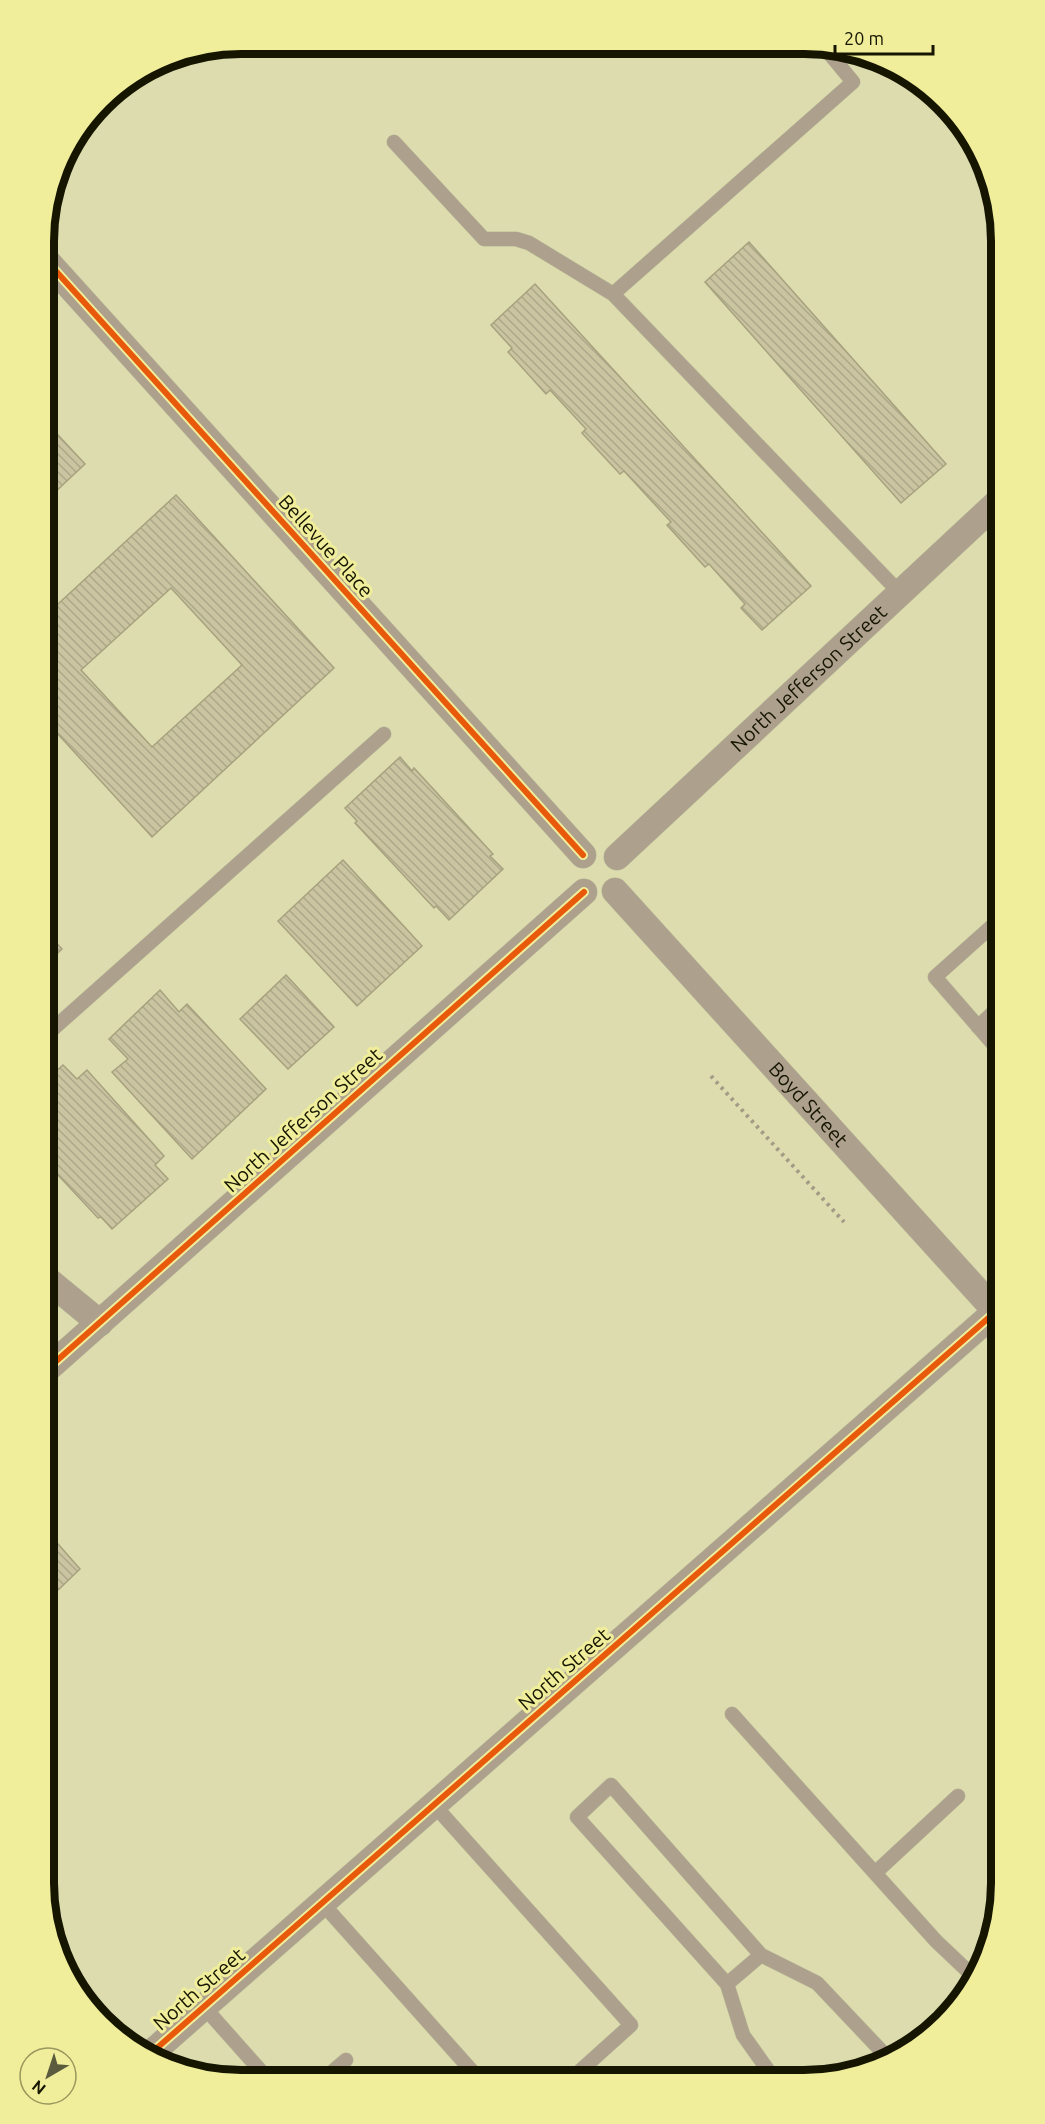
<svg xmlns="http://www.w3.org/2000/svg" width="1045" height="2124" viewBox="0 0 1045 2124" font-family="Ubuntu,sans-serif">
	<defs>
		<pattern id="building-back-hatch" width="6" height="6" patternUnits="userSpaceOnUse" patternTransform="scale(1.5)"><rect width="6" height="6" fill="#cac4a1"/><path d="M-1 5l2 2M0 0l6 6M5-1l2 2" fill="none" stroke="#ada889"/></pattern>
	</defs>
	<rect width="100%" height="100%" fill="#dcdcaf"/>
	<path fill="url(#building-back-hatch)" stroke="#a7a17e" stroke-width="1.5" fill-rule="evenodd" d="M749 242 946 464 901 503 705 282Z
		M535 284 811 586 762 630 741 608 745 604 709 564 705 567 667 525 671 522 624 471 620 474 582 433 586 429 550 390 546 394 508 352 512 348 491 325Z
		M45 421 85 464 52 495 45 488Z
		M176 495 334 668 152 837 45 720V616ZM171 588 242 665 152 747 81 670Z
		M400 757 412 771 414 768 493 854 490 856 503 869 449 920 436 906 434 908 355 823 357 821 345 808Z
		M343 860 422 946 357 1006 278 921Z
		M44 930 62 949 44 966Z
		M286 975 334 1027 288 1069 240 1019Z
		M160 990 179 1012 187 1004 266 1089 192 1159 112 1072 128 1059 109 1039Z
		M63 1065 77 1079 87 1070 164 1156 155 1165 168 1179 112 1229 101 1217 98 1218 44 1160V1082Z
		M44 1528 80 1569 55 1593 47 1584 44 1588Z"/>
	<g fill="none" stroke-linecap="round" stroke-linejoin="round">
		<g stroke="#b9b996" stroke-width="15">
			<path id="service" d="M824 47 853 82 613 294 900 593
				M394 142 484 239H516L529 243 613 294
				M978 1027 1001 1005
				M44 1037 384 734
				M1001 1053 935 977 1001 918
				M732 1714 936 1941 975 1978
				M434 1805 631 2025 570 2080
				M875 1873 958 1796
				M322 1903 480 2080
				M727 1984 761 1955
				M204 2007 268 2079
				M324 2079 346 2060
				M775 2080 743 2035 727 1984 577 1817 611 1785 761 1955 817 1983 889 2059"/>
		</g>
		<g stroke="#b9b996" stroke-width="27">
			<g id="minor">
				<path d="M45 259 583 855"/>
				<path id="s1" d="M617 857 1001 499"/>
				<path id="s2" d="M615 891 1001 1317"/>
				<path d="M44 1277 100 1323"/>
				<path d="M44 1372 584 892"/>
				<path d="M149 2055 1001 1307"/>
			</g>
		</g>
		<path stroke="#a39b85" stroke-width="4" stroke-dasharray="3 4.5" stroke-linecap="butt" d="M711 1076 844 1222"/>
		<use href="#service" stroke="#ada08d" stroke-width="14"/>
		<use href="#minor" stroke="#ada08d" stroke-width="26"/>
		<g stroke="#f0ee9b" stroke-width="10">
			<path id="cycleway" d="M45 259 583 855
				M44 1372 584 892
				M149 2055 1001 1307"/>
		</g>
		<use href="#cycleway" stroke="#e8590c" stroke-width="6"/>
	</g>
	<g text-anchor="middle" stroke-width="6" stroke-linejoin="round" paint-order="stroke">
		<g font-size="20" fill="#161500" stroke="#f0ee9b">
			<text transform="translate(326 546) rotate(48)" y="7">Bellevue Place</text>
			<text dy="7" stroke="none"><textPath href="#s1" startOffset="262">North Jefferson Street</textPath></text>
			<text dy="7" stroke="none"><textPath href="#s2" startOffset="288">Boyd Street</textPath></text>
			<text transform="translate(303 1120) rotate(-42)" y="7">North Jefferson Street</text>
			<text transform="translate(564 1669) rotate(-41)" y="7">North Street</text>
			<text transform="translate(199 1989) rotate(-41)" y="7">North Street</text>
		</g>
	</g>
	<path d="M0 0H1045V2124H0ZM241 54H804A187 187 0 0 1 991 241V1883A187 187 0 0 1 804 2070H241A187 187 0 0 1 54 1883V241A187 187 0 0 1 241 54Z" fill="#f0ee9b" fill-rule="evenodd"/>
	<path fill="none" stroke="#161500" stroke-width="8" d="M241 54H804A187 187 0 0 1 991 241V1883A187 187 0 0 1 804 2070H241A187 187 0 0 1 54 1883V241A187 187 0 0 1 241 54Z"/>
	<g transform="translate(48 2076) rotate(219)"><circle r="28" fill="#f0ee9b" stroke="#99975d" stroke-width="1.5"/>
	<path d="M0-4.5L10 22L0 15L-10 22Z" fill="#5b5b3d"/>
	<text y="-9" font-size="16" font-weight="bold" text-anchor="middle" fill="#161500">N</text>
	</g>
	<path d="M835 45v9h98v-9" fill="none" stroke="#161500" stroke-width="3"/>
	<text x="844" y="45" font-size="18" fill="#161500" stroke="#f0ee9b" stroke-width="4.5" paint-order="stroke">20 m</text>
</svg>
